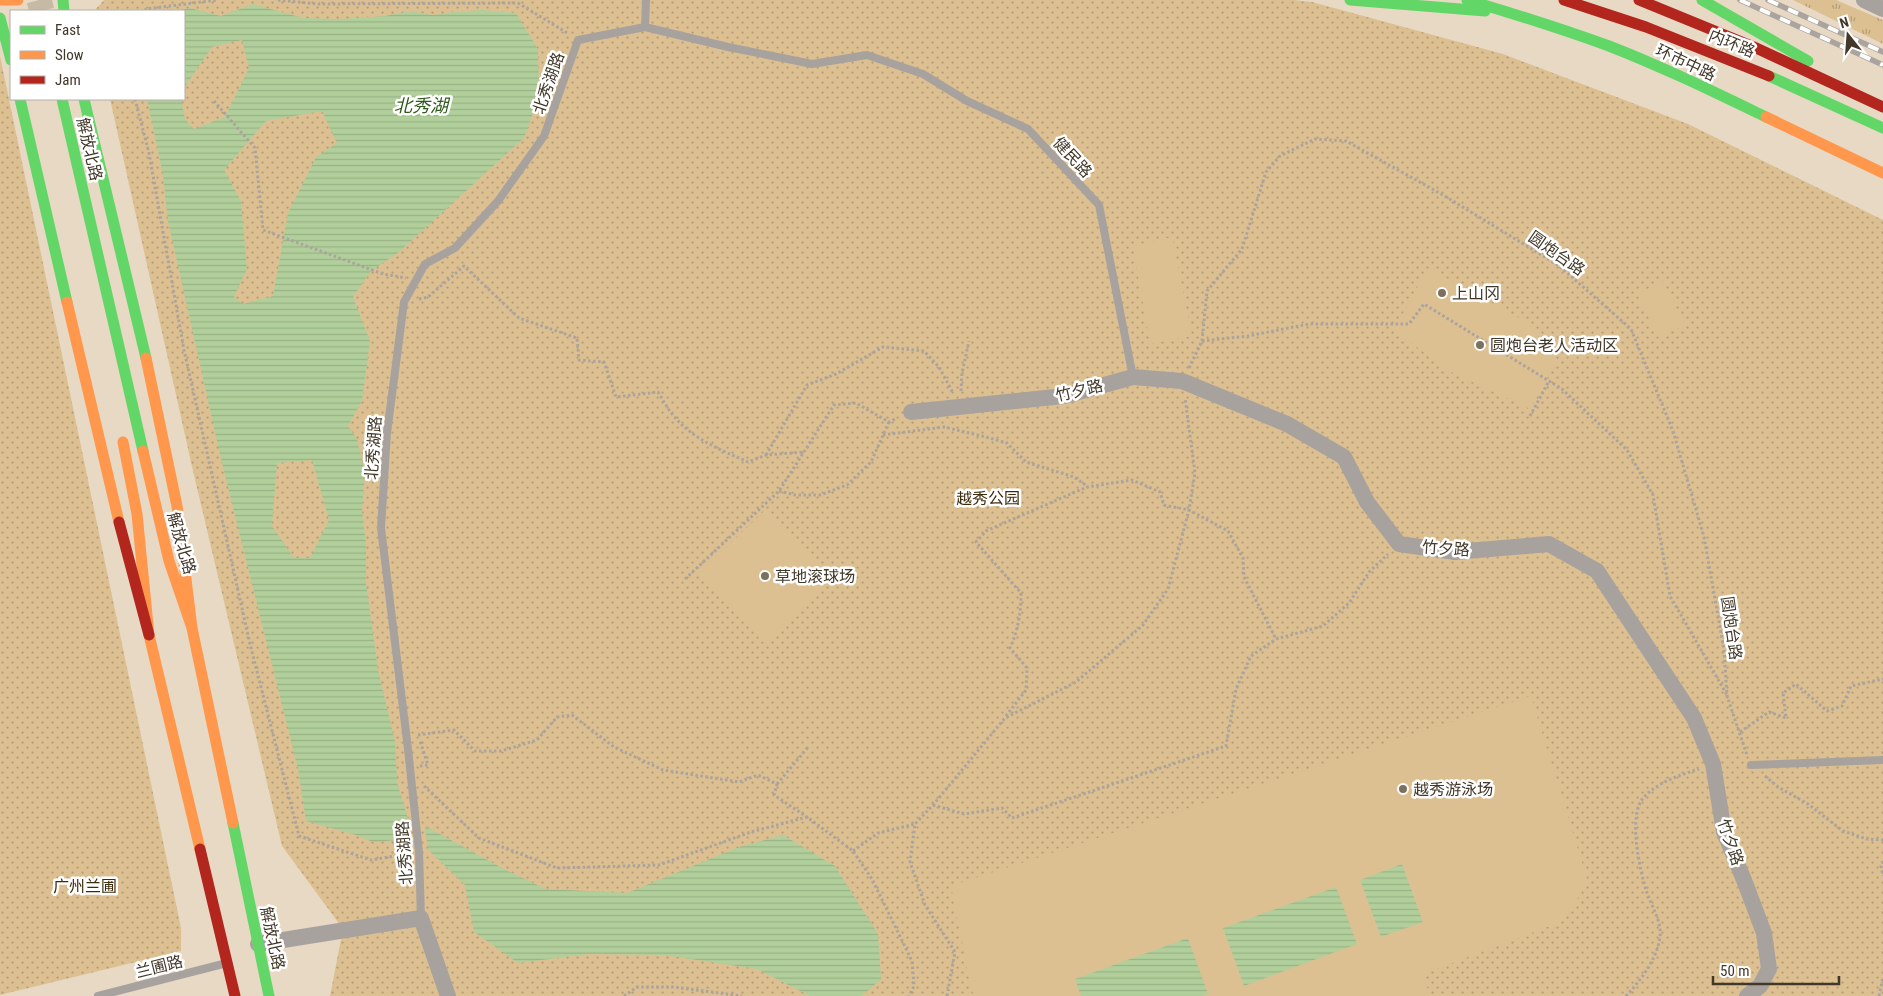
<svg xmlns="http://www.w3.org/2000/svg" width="1883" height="996" viewBox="0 0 1883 996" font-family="'Roboto Condensed','Noto Sans SC',sans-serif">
	<defs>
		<pattern id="grass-tufts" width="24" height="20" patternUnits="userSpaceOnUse" patternTransform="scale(1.25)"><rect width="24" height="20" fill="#ddc092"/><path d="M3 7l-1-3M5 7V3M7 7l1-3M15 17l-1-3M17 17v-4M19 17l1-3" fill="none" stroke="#b59d77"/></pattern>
		<pattern id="park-dots" width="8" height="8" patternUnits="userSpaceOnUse" patternTransform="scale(1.25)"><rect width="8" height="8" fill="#ddc092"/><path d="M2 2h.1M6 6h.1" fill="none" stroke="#b59d77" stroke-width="1.8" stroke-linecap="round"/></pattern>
		<pattern id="water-rules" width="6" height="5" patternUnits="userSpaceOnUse" patternTransform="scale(1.25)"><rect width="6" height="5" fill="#b1cf9b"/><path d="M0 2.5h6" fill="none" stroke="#99b286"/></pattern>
	</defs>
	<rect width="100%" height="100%" fill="#e7d9c4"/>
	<path fill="url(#grass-tufts)" d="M1793 0H1836L1883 20V44Z"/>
	<path fill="url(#park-dots)" d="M104 0H1294L1312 2 1503 54 1688 124 1883 220V996H330L343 929 282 846 193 471 110 99H184V11H94Z
		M0 56 181 928V951L0 995Z"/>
	<path fill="#ddc092" d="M1172 237 1192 336 1150 344 1133 246Z
		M1428 268 1526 322 1557 361 1530 409 1449 371 1394 330Z
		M1663 281 1685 325 1658 337 1637 294Z
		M766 509 832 577 764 643 698 575Z
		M1531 696 1588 882 1563 921 1423 974 1430 996H974L970 983 951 886Z"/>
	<path fill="url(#water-rules)" fill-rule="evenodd" d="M253 4 303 18 340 19 385 16 411 11 433 15 453 12 482 10 516 13 538 49 539 96 524 138 399 252 371 271 353 297 370 341 362 401 348 426 357 439 365 472 362 511 366 543V583L378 670 395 742 397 782 409 822 410 839 373 842 356 835 306 821 298 769 221 459 168 221 163 175 147 99H181L185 119 194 129 225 117 249 68 242 40 212 47 184 88V11H176L190 8 221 16ZM322 111 337 143 316 157 288 213 273 296 243 304 234 297 247 269 241 201 224 170 266 121ZM312 460 329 520 310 558H294L272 526 277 463Z
		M425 826 506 870 546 889 627 893 739 847 783 835 835 866 878 934 881 979 862 996H810L757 969 664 955 589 954 518 963 474 932 465 885 428 849Z
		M1402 864 1423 922 1381 937 1360 880Z
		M1336 887 1357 944 1244 986 1223 928Z
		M1188 938 1208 994 1202 996H1081L1075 979Z"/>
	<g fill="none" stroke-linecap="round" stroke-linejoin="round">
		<path stroke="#c6b9a5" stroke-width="25" stroke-dasharray="25 12" stroke-linecap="butt" d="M39 0 42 11"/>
		<path stroke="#aba39d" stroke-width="3" stroke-dasharray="2.5 2.5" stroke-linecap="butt" d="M278 0 317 4 518 3 569 34
			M145 11 146 9 217 0
			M135 99 149 153 184 350 250 644 299 836 371 860 408 854
			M214 101 255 148 263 230 383 274 406 278
			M419 299 428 297 464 266 519 318 577 338 579 360 604 362 616 397 658 392C663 400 667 408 673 415 692 439 721 450 748 462L766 455 804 452
			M1202 341 1248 336 1309 324H1409L1424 304 1562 389 1627 450 1653 495 1670 596 1727 695
			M1189 368 1202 341 1207 291 1242 249 1266 172 1280 156 1315 139 1346 141 1443 195 1558 265 1631 329 1673 431 1704 537 1724 650 1727 696 1747 755
			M961 391 962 373 969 341
			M1530 416 1549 381
			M883 435 944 427 986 437 1007 443 1026 462 1074 477 1087 486
			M766 455 807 385 836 374 883 347 924 351 939 367 953 393
			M779 491 795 495H820L847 485 871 462 889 422
			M685 579 779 491 834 405 856 403 889 422 897 418
			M1006 716 1026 690 1027 668 1010 648C1018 630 1021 613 1021 593L976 542 986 531 1087 487 1132 480 1160 492 1164 505 1189 510 1228 531 1243 558 1244 577 1276 639
			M1740 732 1769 712 1786 718 1783 693 1796 684 1827 711 1842 706 1851 686 1883 679
			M418 735 454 730 475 751H501L537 740 557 717 572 715 614 747 663 770 739 782 758 775 777 784 774 795 807 817
			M420 766 428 765 420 741
			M1765 776 1778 787 1808 804 1843 831 1867 839 1883 840
			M777 784 809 746
			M424 786 479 838 557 868 659 865 751 832 807 817 853 851 872 879 912 961 914 986 909 996
			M933 805 964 814 1002 808 1012 818 1226 746 1236 689 1251 656 1276 639 1323 626 1349 603 1369 572 1388 554
			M853 851 878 833 915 824
			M1883 861 1881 866 1883 876
			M624 996 637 987H674L742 996
			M947 996 955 952 925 905 910 862 915 824 933 805 1005 718 1076 682 1143 625 1168 589 1189 510 1195 473 1185 398
			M1626 996C1641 980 1657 959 1660 937 1662 922 1652 907 1647 893 1640 871 1627 815 1644 797 1658 782 1680 775 1699 769
			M1879 996 1883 977"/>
		<path stroke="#a8a29f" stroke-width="8" d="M645 27 646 0
			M1751 765 1883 760
			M421 918 419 852 408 749 381 528 387 433 404 302 425 264 455 248 498 201 544 136 578 40 645 27 728 47 812 64 867 55 923 74 967 101 1028 129 1099 205 1133 377
			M98 996 223 964"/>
		<path stroke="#a8a29f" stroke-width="16" d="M1864 0 1883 9
			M911 412 1064 396 1133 377 1182 381 1287 424 1344 457 1367 502 1399 544 1455 552 1549 544 1597 571 1694 718 1713 764 1724 832 1744 880 1764 933 1769 969 1760 986 1747 996
			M258 944 421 918 448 996"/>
		<path stroke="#63d668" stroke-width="11" d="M63 0 64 11
			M1350 0 1485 11
			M1467 0C1515 14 1562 29 1609 46 1663 67 1714 92 1766 117
			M1702 0 1808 61
			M0 18 11 60
			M20 99 67 302
			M62 99 143 451
			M84 99 146 358
			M233 823 269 996"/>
		<path stroke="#ff974d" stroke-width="11" d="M0 0H18
			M1766 117 1883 173
			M67 302 119 522
			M146 358 177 506 192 628
			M123 442 137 514 149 635 200 849
			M143 451 169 561 192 628 233 823"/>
		<path stroke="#b3261e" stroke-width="11" d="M119 522 149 635
			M200 849 235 996"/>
		<g stroke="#aba39d" stroke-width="5.5">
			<path id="rail" d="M1740 0 1883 65
				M1768 0 1883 52"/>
		</g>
		<use href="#rail" stroke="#fff" stroke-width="4" stroke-dasharray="11" stroke-linecap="butt"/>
		<path stroke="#63d668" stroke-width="11" d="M1769 76 1883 128"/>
		<path stroke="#b3261e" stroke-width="11" d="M1564 0 1646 27 1769 76
			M1639 0 1754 47 1883 107"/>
	</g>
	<g fill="#7c705f" stroke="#fff" stroke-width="2">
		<circle cx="1442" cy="293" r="5"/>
		<circle cx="1480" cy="345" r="5"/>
		<circle cx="765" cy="576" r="5"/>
		<circle cx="1403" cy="789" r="5"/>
	</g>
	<g text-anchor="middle" stroke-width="5" stroke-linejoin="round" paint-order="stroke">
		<g font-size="16" fill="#423829" stroke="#fff">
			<text transform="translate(1732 43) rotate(22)" y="6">内环路</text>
			<text transform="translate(1686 62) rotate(25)" y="6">环市中路</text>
			<text transform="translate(548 83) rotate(-71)" y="6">北秀湖路</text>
			<text transform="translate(90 149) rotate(77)" y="6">解放北路</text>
			<text transform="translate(1073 157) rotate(47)" y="6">健民路</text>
			<text transform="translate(1557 253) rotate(35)" y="6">圆炮台路</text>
			<text transform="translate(1079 390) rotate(-13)" y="6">竹夕路</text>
			<text transform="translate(373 448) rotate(-86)" y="6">北秀湖路</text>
			<text transform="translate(182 543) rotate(74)" y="6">解放北路</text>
			<text transform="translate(1446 548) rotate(4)" y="6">竹夕路</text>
			<text transform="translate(1732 628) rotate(82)" y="6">圆炮台路</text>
			<text transform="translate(1731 842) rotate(71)" y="6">竹夕路</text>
			<text transform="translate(404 853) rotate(-94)" y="6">北秀湖路</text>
			<text transform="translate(273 938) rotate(78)" y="6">解放北路</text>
			<text transform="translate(159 966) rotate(-14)" y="6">兰圃路</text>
		</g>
		<g font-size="16" fill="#423829" stroke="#fff" text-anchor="start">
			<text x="1452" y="299">上山冈</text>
			<text x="1490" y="351">圆炮台老人活动区</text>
			<text x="775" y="582">草地滚球场</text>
			<text x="1413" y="795">越秀游泳场</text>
		</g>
		<g font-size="16" fill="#3f2c0c" stroke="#fff">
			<text x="988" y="504">越秀公园</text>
			<text x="85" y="892">广州兰圃</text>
		</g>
		<g font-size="18" font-style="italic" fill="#2e5b1a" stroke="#fff">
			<text x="421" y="112">北秀湖</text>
		</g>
	</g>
	<rect x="10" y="10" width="175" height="90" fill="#ffffff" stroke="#b3afa9"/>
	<rect x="20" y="26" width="25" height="8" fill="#63d668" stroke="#b3afa9"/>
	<text x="55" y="35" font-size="15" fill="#423829">Fast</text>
	<rect x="20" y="51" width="25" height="8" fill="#ff974d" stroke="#b3afa9"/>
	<text x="55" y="60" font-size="15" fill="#423829">Slow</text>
	<rect x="20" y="76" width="25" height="8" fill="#b3261e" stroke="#b3afa9"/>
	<text x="55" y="85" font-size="15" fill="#423829">Jam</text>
	<g transform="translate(1848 35) rotate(343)" stroke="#ffffff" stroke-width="4" paint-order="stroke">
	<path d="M0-4L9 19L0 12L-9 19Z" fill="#423829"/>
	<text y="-8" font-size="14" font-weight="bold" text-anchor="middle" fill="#423829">N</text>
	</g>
	<path d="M1713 976v8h126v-8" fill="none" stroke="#423829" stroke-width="2.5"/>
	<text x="1720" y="976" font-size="15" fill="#423829" stroke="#ffffff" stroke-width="4" paint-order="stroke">50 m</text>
</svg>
